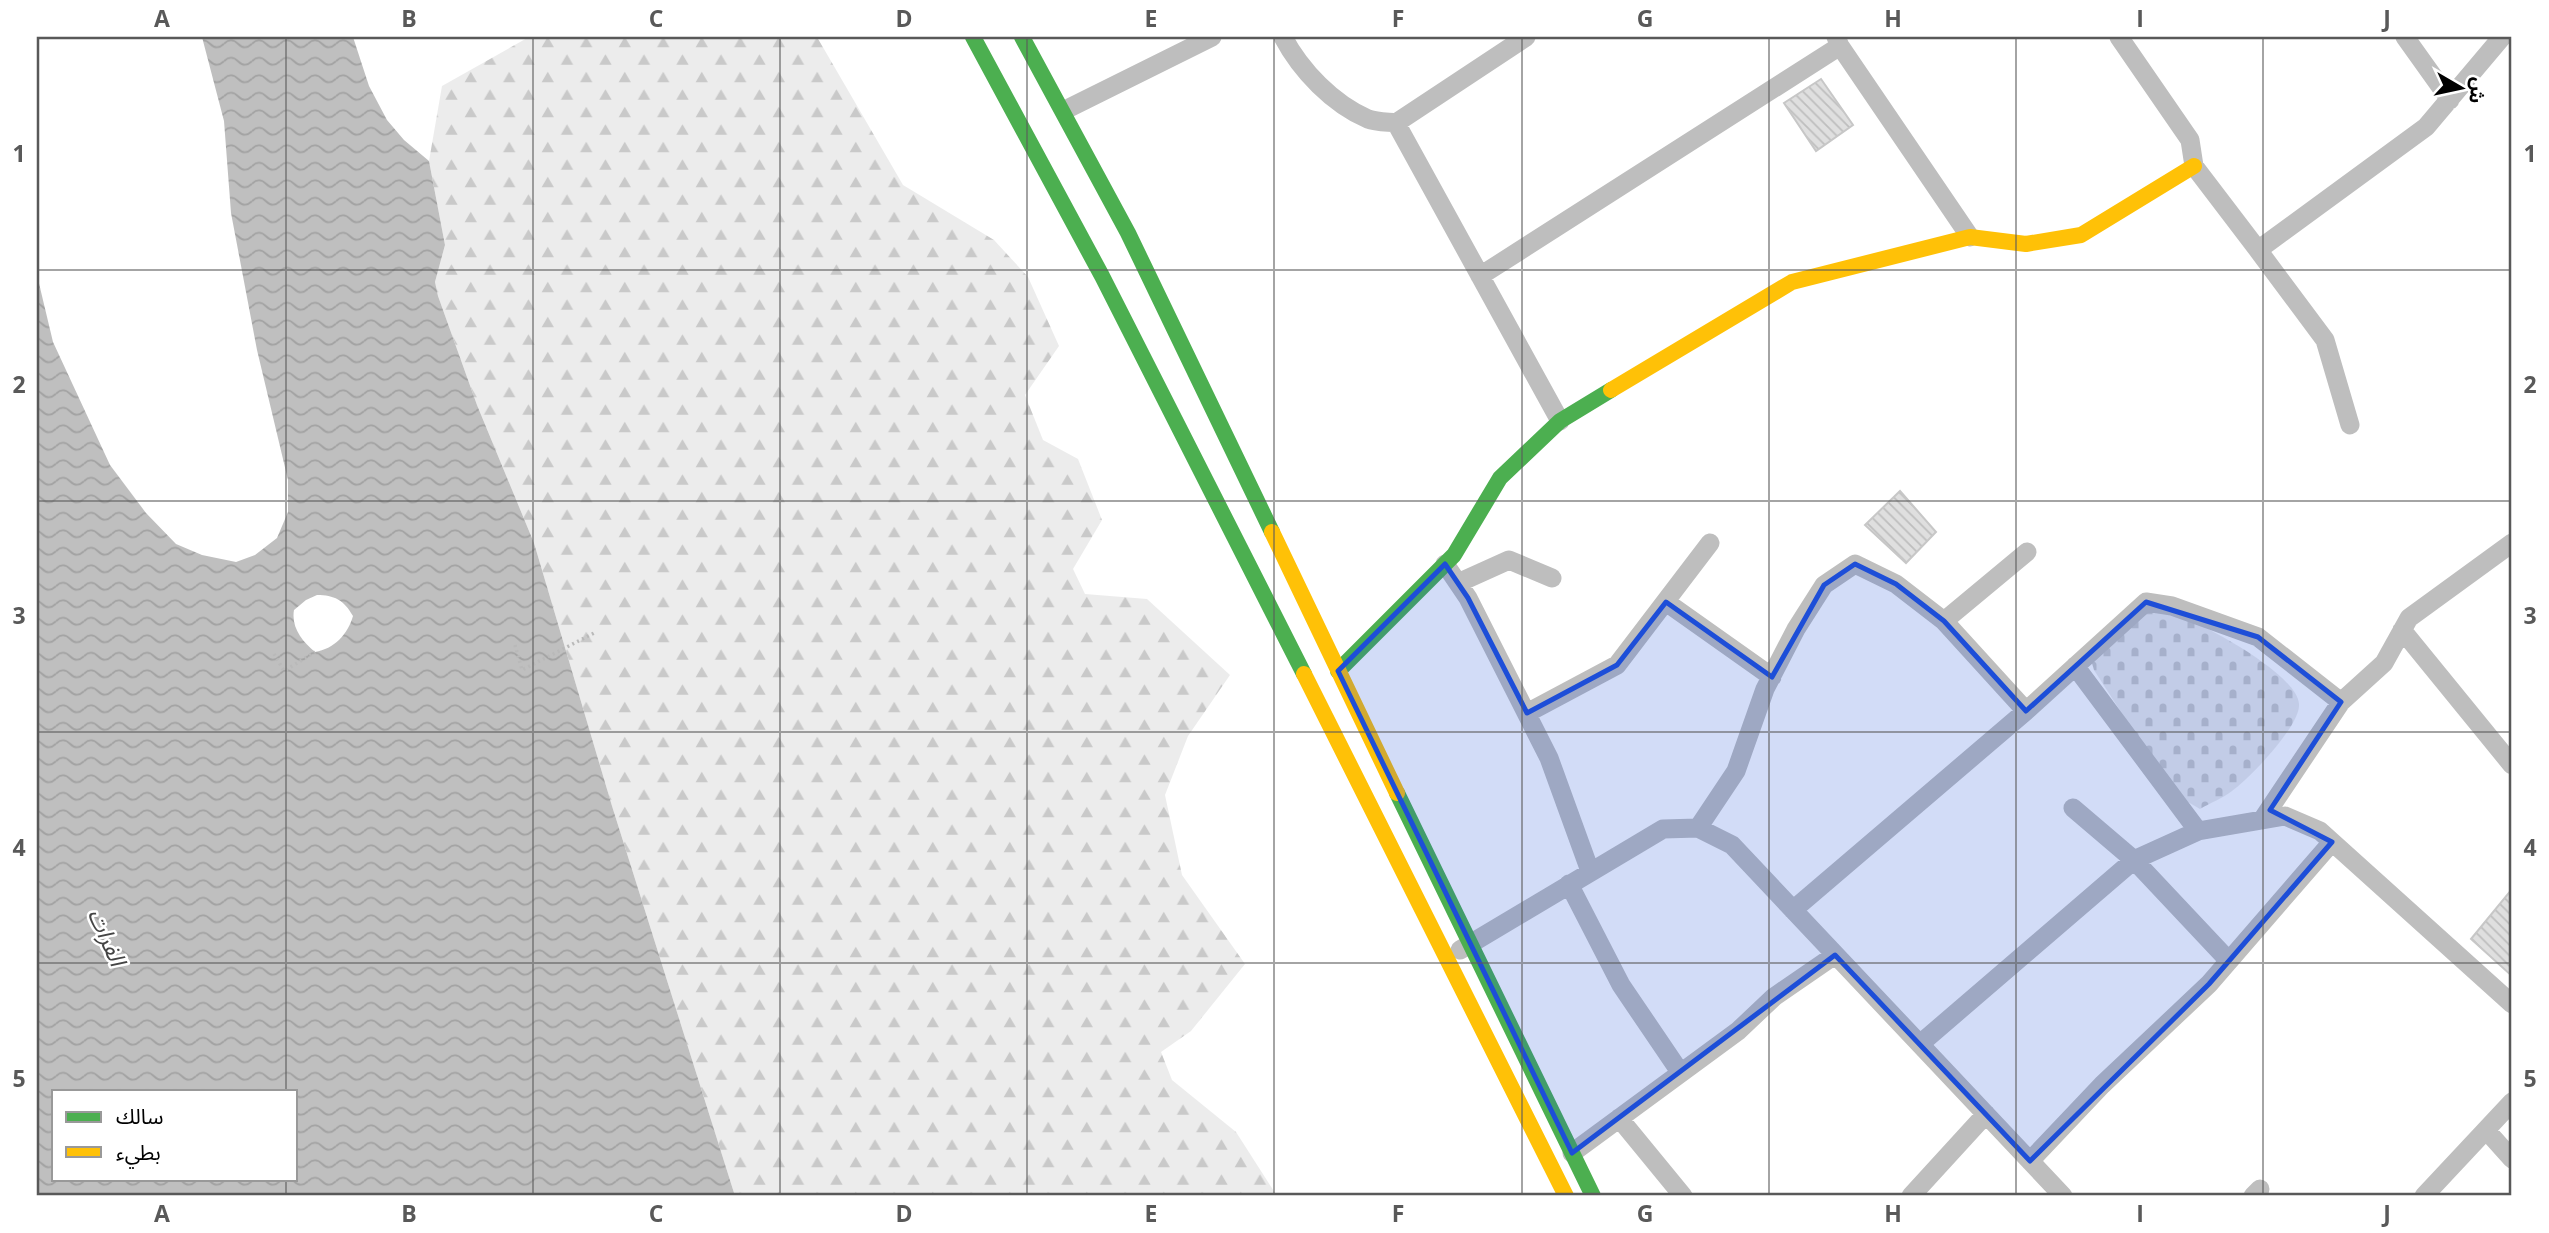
<svg xmlns="http://www.w3.org/2000/svg" width="2549" height="1233" viewBox="0 0 2549 1233" font-family="'Open Sans','Noto Sans Arabic',sans-serif">
	<defs>
		<pattern id="forest-firs" width="22" height="20" patternUnits="userSpaceOnUse" patternTransform="scale(1.75)"><rect width="22" height="20" fill="#ececec"/><path d="M5 1l3.5 6h-7zM16 11l3.5 6h-7z" fill="#c9c9c9"/></pattern>
		<pattern id="cemetery-stones" width="16" height="16" patternUnits="userSpaceOnUse" patternTransform="scale(1.75)"><rect width="16" height="16" fill="#ececec"/><path d="M2 7V4a2 2 0 0 1 4 0v3zM10 15v-3a2 2 0 0 1 4 0v3z" fill="#c9c9c9"/></pattern>
		<pattern id="water-waves" width="16" height="10" patternUnits="userSpaceOnUse" patternTransform="scale(1.75)"><rect width="16" height="10" fill="#bfbfbf"/><path d="M0 5q4-4 8 0t8 0" fill="none" stroke="#a2a2a2"/></pattern>
		<pattern id="building-back-hatch" width="6" height="6" patternUnits="userSpaceOnUse" patternTransform="scale(1.75)"><rect width="6" height="6" fill="#dfdfdf"/><path d="M-1 5l2 2M0 0l6 6M5-1l2 2" fill="none" stroke="#bebebe"/></pattern>
	</defs>
	<rect width="100%" height="100%" fill="#fff"/>
	<path fill="url(#forest-firs)" d="M529 37H817L903 185 994 240 1028 277 1059 346 1025 395 1043 440 1078 459 1102 520 1073 569 1085 594 1147 599 1230 675 1188 736 1165 795 1182 875 1245 964 1191 1031 1161 1052 1172 1080 1236 1132 1277 1196H735L612 806 534 543 477 405 438 296 435 282 445 245 429 161 442 86Z"/>
	<path fill="url(#cemetery-stones)" d="M2152 609C2160 611 2169 613 2178 615 2205 625 2297 674 2299 704 2301 725 2250 778 2232 791 2223 798 2210 803 2200 809L2188 802 2137 737 2094 670 2091 660Z"/>
	<path fill="url(#water-waves)" fill-rule="evenodd" d="M202 37H353L369 86 387 120 404 140 429 161 445 245 435 282 438 296 477 405 534 543 612 806 735 1196H37V275L53 342 110 465 146 513 176 544 202 555 236 562 255 555 277 538 288 512V480L257 350 231 213 224 121ZM317 595C334 595 344 600 353 616 348 634 334 649 315 652 302 641 291 627 294 610L306 600ZM54 1091H296V1179H54Z"/>
	<path fill="url(#building-back-hatch)" stroke="#c7c7c7" stroke-width="2" d="M1821 79 1853 125 1816 151 1784 103Z
		M1900 491 1936 532 1906 563 1865 525Z
		M2512 889V976L2471 939Z"/>
	<g fill="none" stroke-linecap="round" stroke-linejoin="round">
		<path stroke="#b9b9b9" stroke-width="3.5" stroke-dasharray="2 3.5" stroke-linecap="butt" d="M515 645 522 670 596 632
			M274 654 284 671 315 652"/>
		<path stroke="#bebebe" stroke-width="19" d="M1283 37C1301 71 1333 104 1368 119 1376 122 1387 122 1396 123L1560 421
			M1836 37 1840 46 1970 237
			M2119 37 2190 140 2194 166 2258 250 2426 127 2502 37
			M2405 37 2450 100
			M1065 110 1212 37
			M1396 123 1526 37
			M2258 250 2325 340 2350 425
			M1480 276 1840 46
			M1445 564 1468 598 1549 758 1590 871
			M1458 583 1509 560 1552 578
			M1666 602 1772 677
			M1944 621 2027 552
			M2402 630 2512 765
			M2075 666 2198 831
			M1527 713 1617 665 1710 543
			M2073 808 2134 860 2229 961
			M2262 820 2341 702 2384 663 2409 618 2512 543
			M1698 828 1736 771 1765 689 1796 629 1824 585 1855 564 1896 584 1944 621 2026 711
			M1569 884 1621 985 1680 1072
			M1793 910 2026 711 2146 602 2172 606 2258 637 2341 702
			M1460 950 1663 829 1698 828 1732 845 2063 1196
			M1920 1044 2134 860 2198 831 2285 816 2320 831 2512 1004
			M1619 1118 1683 1196
			M2486 1130 2512 1159
			M1572 1153 1738 1031 1774 997 1835 955
			M2030 1161 2102 1085 2209 984 2332 842
			M1911 1196 1986 1114
			M2253 1196 2260 1189
			M2424 1196 2512 1102"/>
		<path stroke="#4caf50" stroke-width="16" d="M973 37 1102 276 1304 674
			M1022 37 1128 233 1272 532
			M1338 671 1454 555 1500 478 1560 421 1611 390
			M1397 793 1593 1196"/>
		<path stroke="#ffc107" stroke-width="16" d="M1611 390 1792 282 1970 237 2026 244 2081 235 2194 166
			M1272 532 1397 793
			M1304 674 1566 1196"/>
	</g>
	<path fill="#1d4ed8" fill-opacity="0.2" stroke="#1d4ed8" stroke-width="5" stroke-linejoin="round" d="M1445 564 1468 598 1527 713 1617 665 1666 602 1772 677 1824 585 1855 564 1896 584 1944 621 2026 711 2146 602 2258 637 2341 702 2270 810 2332 842 2209 984 2030 1161 1835 955 1572 1153 1338 671Z"/>
	<path fill="none" stroke="#595959" stroke-width="2" stroke-opacity="0.55" d="M286 37V1091M533 37V1196M780 37V1196M1027 37V1196M1274 37V1196M1522 37V1196M1769 37V1196M2016 37V1196M2263 37V1196M37 270H2512M37 501H2512M37 732H2512M37 963H2512M286 1179V1196"/>
	<g text-anchor="middle" stroke-width="5" stroke-linejoin="round" paint-order="stroke">
		<g font-size="23" font-style="italic" fill="#444" stroke="#fff">
			<text transform="translate(107 937) rotate(66)" y="8">الفرات</text>
		</g>
	</g>
	<rect width="2549" height="1233" fill="none" stroke="#ffffff" stroke-width="77"/>
	<rect x="52" y="1090" width="245" height="91" fill="#ffffff" stroke="#999999" stroke-width="2"/>
	<rect x="66" y="1112" width="35" height="10" fill="#4caf50" stroke="#999999" stroke-width="2"/>
	<text x="116" y="1124" font-size="21" fill="#000000">سالك</text>
	<rect x="66" y="1147" width="35" height="10" fill="#ffc107" stroke="#999999" stroke-width="2"/>
	<text x="116" y="1160" font-size="21" fill="#000000">بطيء</text>
	<g transform="translate(2461 88) rotate(99)" stroke="#ffffff" stroke-width="5" paint-order="stroke">
	<path d="M0-5L12 26L0 18L-12 26Z" fill="#000000"/>
	<text y="-10" font-size="19" font-weight="bold" text-anchor="middle" fill="#000000">ش</text>
	</g>
	<rect x="38" y="38" width="2472" height="1156" fill="none" stroke="#595959" stroke-width="2.5"/>
	<g font-size="23" text-anchor="middle" font-weight="bold" fill="#595959">
		<text x="162" y="27">A</text>
		<text x="409" y="27">B</text>
		<text x="656" y="27">C</text>
		<text x="904" y="27">D</text>
		<text x="1151" y="27">E</text>
		<text x="1398" y="27">F</text>
		<text x="1645" y="27">G</text>
		<text x="1893" y="27">H</text>
		<text x="2140" y="27">I</text>
		<text x="2387" y="27">J</text>
		<text x="19" y="162">1</text>
		<text x="2530" y="162">1</text>
		<text x="19" y="393">2</text>
		<text x="2530" y="393">2</text>
		<text x="19" y="624">3</text>
		<text x="2530" y="624">3</text>
		<text x="19" y="856">4</text>
		<text x="2530" y="856">4</text>
		<text x="19" y="1087">5</text>
		<text x="2530" y="1087">5</text>
		<text x="162" y="1222">A</text>
		<text x="409" y="1222">B</text>
		<text x="656" y="1222">C</text>
		<text x="904" y="1222">D</text>
		<text x="1151" y="1222">E</text>
		<text x="1398" y="1222">F</text>
		<text x="1645" y="1222">G</text>
		<text x="1893" y="1222">H</text>
		<text x="2140" y="1222">I</text>
		<text x="2387" y="1222">J</text>
	</g>
</svg>
